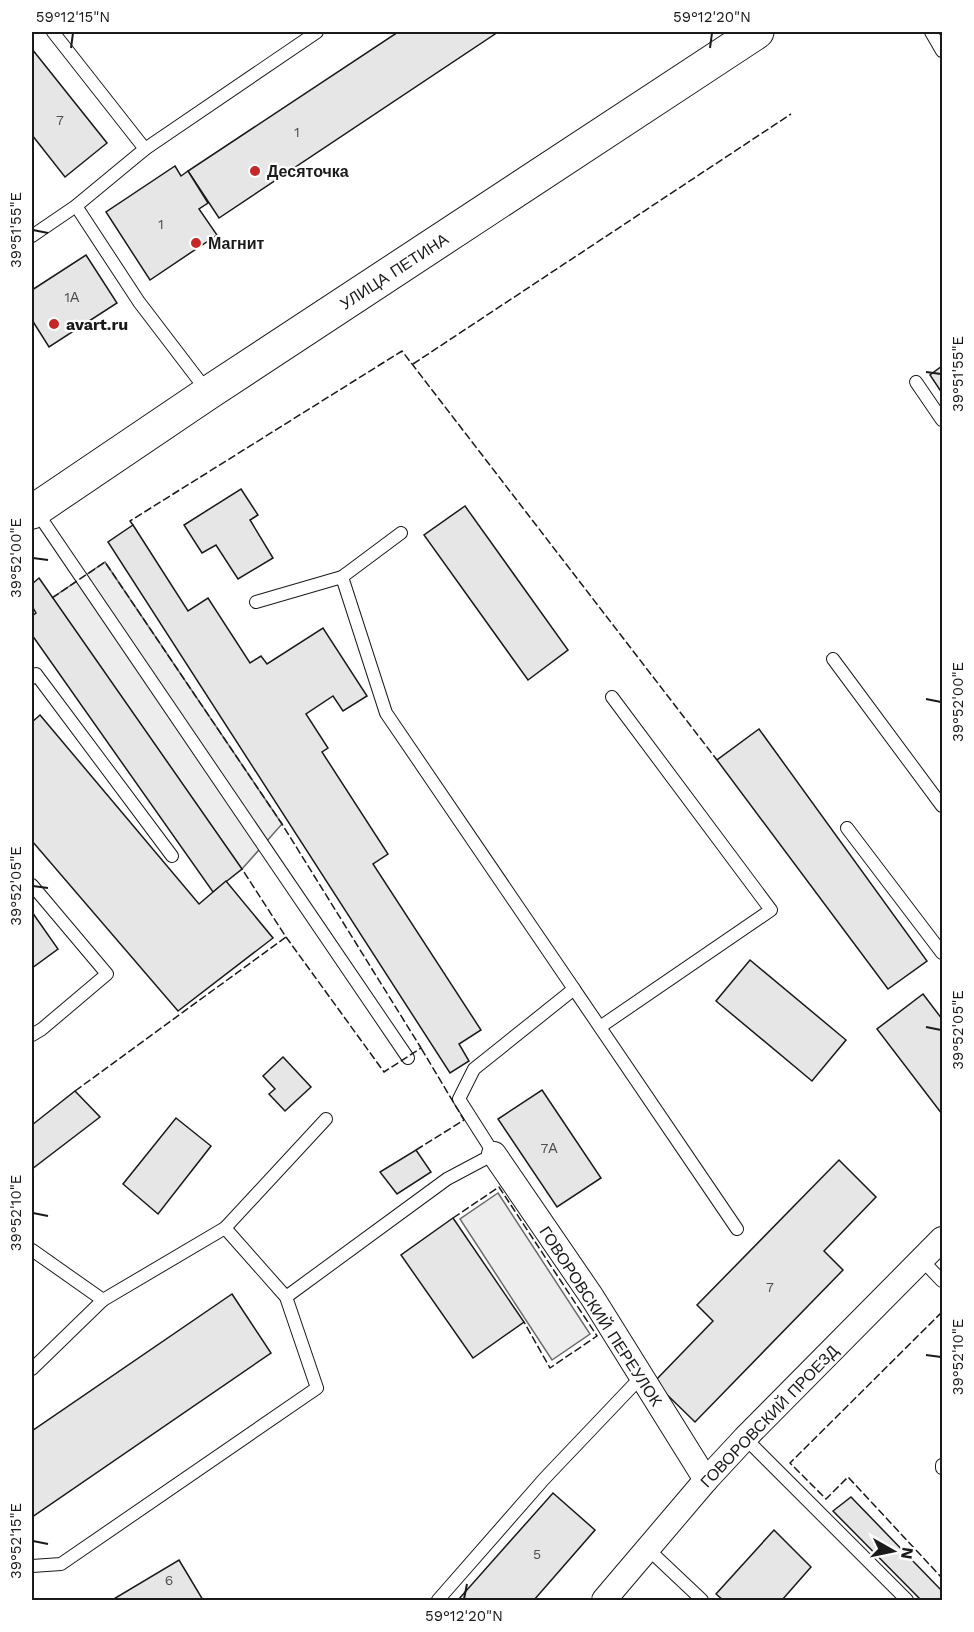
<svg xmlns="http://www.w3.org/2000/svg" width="974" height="1632" font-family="'Work Sans',sans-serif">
  <rect width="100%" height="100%" fill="#fff"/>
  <!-- built -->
  <g fill="#ededed" stroke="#6a6a6a" stroke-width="1.5">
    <polygon points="105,562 282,824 242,869 52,598"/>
    <polygon points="498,1193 590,1334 552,1360 460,1219"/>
  </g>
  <!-- building -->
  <g fill="#e6e6e6" stroke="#1a1a1a" stroke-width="1.5">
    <polygon points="398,32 498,32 219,218 188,171"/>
    <polygon points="32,49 107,143 65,177 32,135"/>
    <polygon points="175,166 181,176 188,171 208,203 199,209 217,235 150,280 106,212"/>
    <polygon points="86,255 117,303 49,347 32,320 32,290"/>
    <polygon points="942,366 942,393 930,375"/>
    <polygon points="241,489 258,515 250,520 273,558 238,579 216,545 202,553 184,525"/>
    <polygon points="465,506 568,650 528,680 424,535"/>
    <polygon points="133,525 188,611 208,598 250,663 261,656 267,664 323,628 367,696 343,711 333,696 306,714 328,748 322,752 388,854 373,864 481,1030 459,1044 469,1061 450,1073 108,542"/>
    <polygon points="39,578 242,869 213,892 32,635 32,616 36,613 32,606 32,584"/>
    <polygon points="40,715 199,904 226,881 273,938 178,1011 32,841 32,722"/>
    <polygon points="759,729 927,961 888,989 717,760"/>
    <polygon points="32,912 58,949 32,968"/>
    <polygon points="750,960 846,1040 812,1081 716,1001"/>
    <polygon points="923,994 942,1019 942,1114 877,1029"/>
    <polygon points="283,1057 311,1087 285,1111 269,1094 275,1089 263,1076"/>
    <polygon points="542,1090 601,1178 557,1207 498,1119"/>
    <polygon points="75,1091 100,1117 32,1169 32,1125"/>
    <polygon points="176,1118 211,1146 158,1214 123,1184"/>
    <polygon points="416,1150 431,1172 397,1194 380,1172"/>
    <polygon points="839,1160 876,1197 824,1251 843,1270 695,1422 654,1382 713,1321 697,1305"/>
    <polygon points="453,1218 524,1322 473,1358 401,1255"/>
    <polygon points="232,1294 271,1353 32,1517 32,1431"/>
    <polygon points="553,1493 595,1530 534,1600 458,1600"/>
    <polygon points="851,1497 942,1591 942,1600 921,1600 833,1511"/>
    <polygon points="774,1530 811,1567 782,1600 723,1600 716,1594"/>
    <polygon points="179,1560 203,1600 112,1600"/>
  </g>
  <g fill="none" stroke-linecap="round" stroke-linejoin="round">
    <defs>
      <g id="lane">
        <polyline points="931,32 942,51"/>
        <polyline points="145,149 317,32"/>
        <polyline points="76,206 139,302 207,391"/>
        <polyline points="32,236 76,206 145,149 53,32"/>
        <polyline points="916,382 942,420"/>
        <polyline points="36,511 408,1058"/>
        <polyline points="256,602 342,577"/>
        <polyline points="833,659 942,806"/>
        <polyline points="32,678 36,674 172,856"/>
        <polyline points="847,828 942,953"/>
        <polyline points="32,885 107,974 42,1029 32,1035"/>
        <polyline points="574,989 737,1229"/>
        <polyline points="600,1027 771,910 612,697"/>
        <polyline points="225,1228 326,1119"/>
        <polyline points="32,1250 103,1300 225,1228 286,1297 317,1388 61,1564 32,1566"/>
        <polyline points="922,1260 942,1281"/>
        <polyline points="286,1297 447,1179 494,1154 459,1099 474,1069 574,989 386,713 342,577 401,533"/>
        <polyline points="32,1369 103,1300"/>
        <polyline points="745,1438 907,1600"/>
        <polyline points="942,1465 942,1468"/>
        <polyline points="648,1549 702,1600"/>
        <polyline points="438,1600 544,1479 642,1376"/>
      </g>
      <g id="street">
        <polyline points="494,1154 592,1297 706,1480"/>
        <polyline points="604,1600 706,1480 745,1438 942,1239"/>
      </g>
      <polyline id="secondary" points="32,512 208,393 757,32"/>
    </defs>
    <!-- lane casing -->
    <use href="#lane" stroke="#1a1a1a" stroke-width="14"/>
    <!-- street casing -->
    <use href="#street" stroke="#1a1a1a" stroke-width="26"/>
    <!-- secondary casing -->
    <use href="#secondary" stroke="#1a1a1a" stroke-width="35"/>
    <!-- lane -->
    <use href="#lane" stroke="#fff" stroke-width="12"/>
    <!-- street -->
    <use href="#street" stroke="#fff" stroke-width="24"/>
    <!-- secondary -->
    <use href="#secondary" stroke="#fff" stroke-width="33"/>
    <!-- fence -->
    <g stroke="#1a1a1a" stroke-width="1.5" stroke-dasharray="8 3" stroke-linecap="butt">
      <polyline points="413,364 791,114"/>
      <polyline points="133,525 130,521 402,351 717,760"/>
      <polyline points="52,598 105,562 282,824 421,1048 384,1072 286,937 242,869"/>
      <polyline points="75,1091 286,937"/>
      <polyline points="416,1150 464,1120 421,1048"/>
      <polyline points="453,1218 499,1187 597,1336 550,1368 524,1322"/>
      <polyline points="942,1312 790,1463 826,1499 848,1477 942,1578"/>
    </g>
  </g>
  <!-- ticks -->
  <path fill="none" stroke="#1a1a1a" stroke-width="2" d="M71,48L73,33M710,48L712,33M33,230L48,233M926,372L941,374M33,558L48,560M926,699L941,702M33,886L48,888M926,1027L941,1030M33,1213L48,1216M926,1355L941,1357M33,1541L48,1544M464,1599L467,1584"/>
  <!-- markers -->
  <g fill="#c62828" stroke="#fff" stroke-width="2">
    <circle cx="255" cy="171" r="6"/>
    <circle cx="196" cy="243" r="6"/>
    <circle cx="54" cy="324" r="6"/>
  </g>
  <g text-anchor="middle" stroke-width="4.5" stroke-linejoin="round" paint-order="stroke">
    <!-- number labels -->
    <g font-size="14" fill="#4d4d4d">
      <text x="60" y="125">7</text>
      <text x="297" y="137">1</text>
      <text x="161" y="229">1</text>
      <text x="72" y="302">1А</text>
      <text x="549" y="1153">7А</text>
      <text x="770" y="1292">7</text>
      <text x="537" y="1559">5</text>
      <text x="169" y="1585">6</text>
    </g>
    <!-- poi labels -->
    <g font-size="16" font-weight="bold" fill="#1a1a1a" stroke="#fff" text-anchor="start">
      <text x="267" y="177">Десяточка</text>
      <text x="208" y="249">Магнит</text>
      <text x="66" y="330">avart.ru</text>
    </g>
    <!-- street labels -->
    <g font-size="16" fill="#1a1a1a" stroke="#fff">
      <text transform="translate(394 271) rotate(-33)" y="6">УЛИЦА ПЕТИНА</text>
      <text transform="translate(601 1316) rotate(57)" y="6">ГОВОРОВСКИЙ ПЕРЕУЛОК</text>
      <text transform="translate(769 1416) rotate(-46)" y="6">ГОВОРОВСКИЙ ПРОЕЗД</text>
    </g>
  </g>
  <!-- border -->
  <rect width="974" height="1632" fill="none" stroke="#ffffff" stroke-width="66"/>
  <!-- north arrow -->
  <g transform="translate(893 1551) rotate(99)" stroke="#ffffff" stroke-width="4.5" paint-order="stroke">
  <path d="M0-4.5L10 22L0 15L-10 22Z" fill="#1a1a1a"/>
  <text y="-9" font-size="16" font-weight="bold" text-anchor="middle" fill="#1a1a1a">N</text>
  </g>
  <rect x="33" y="33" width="908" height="1566" fill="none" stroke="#1a1a1a" stroke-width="2"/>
  <g font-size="15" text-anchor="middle" fill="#1a1a1a">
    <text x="73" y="22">59°12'15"N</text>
    <text x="712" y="22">59°12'20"N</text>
    <text transform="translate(16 230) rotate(-90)" y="5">39°51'55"E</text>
    <text transform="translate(958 374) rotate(-90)" y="5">39°51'55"E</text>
    <text transform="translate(16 558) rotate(-90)" y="5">39°52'00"E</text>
    <text transform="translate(958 702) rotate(-90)" y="5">39°52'00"E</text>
    <text transform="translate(16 886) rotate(-90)" y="5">39°52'05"E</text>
    <text transform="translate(958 1030) rotate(-90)" y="5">39°52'05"E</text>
    <text transform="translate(16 1213) rotate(-90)" y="5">39°52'10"E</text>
    <text transform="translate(958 1357) rotate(-90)" y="5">39°52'10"E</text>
    <text transform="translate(16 1541) rotate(-90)" y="5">39°52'15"E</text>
    <text x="464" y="1621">59°12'20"N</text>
  </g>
</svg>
